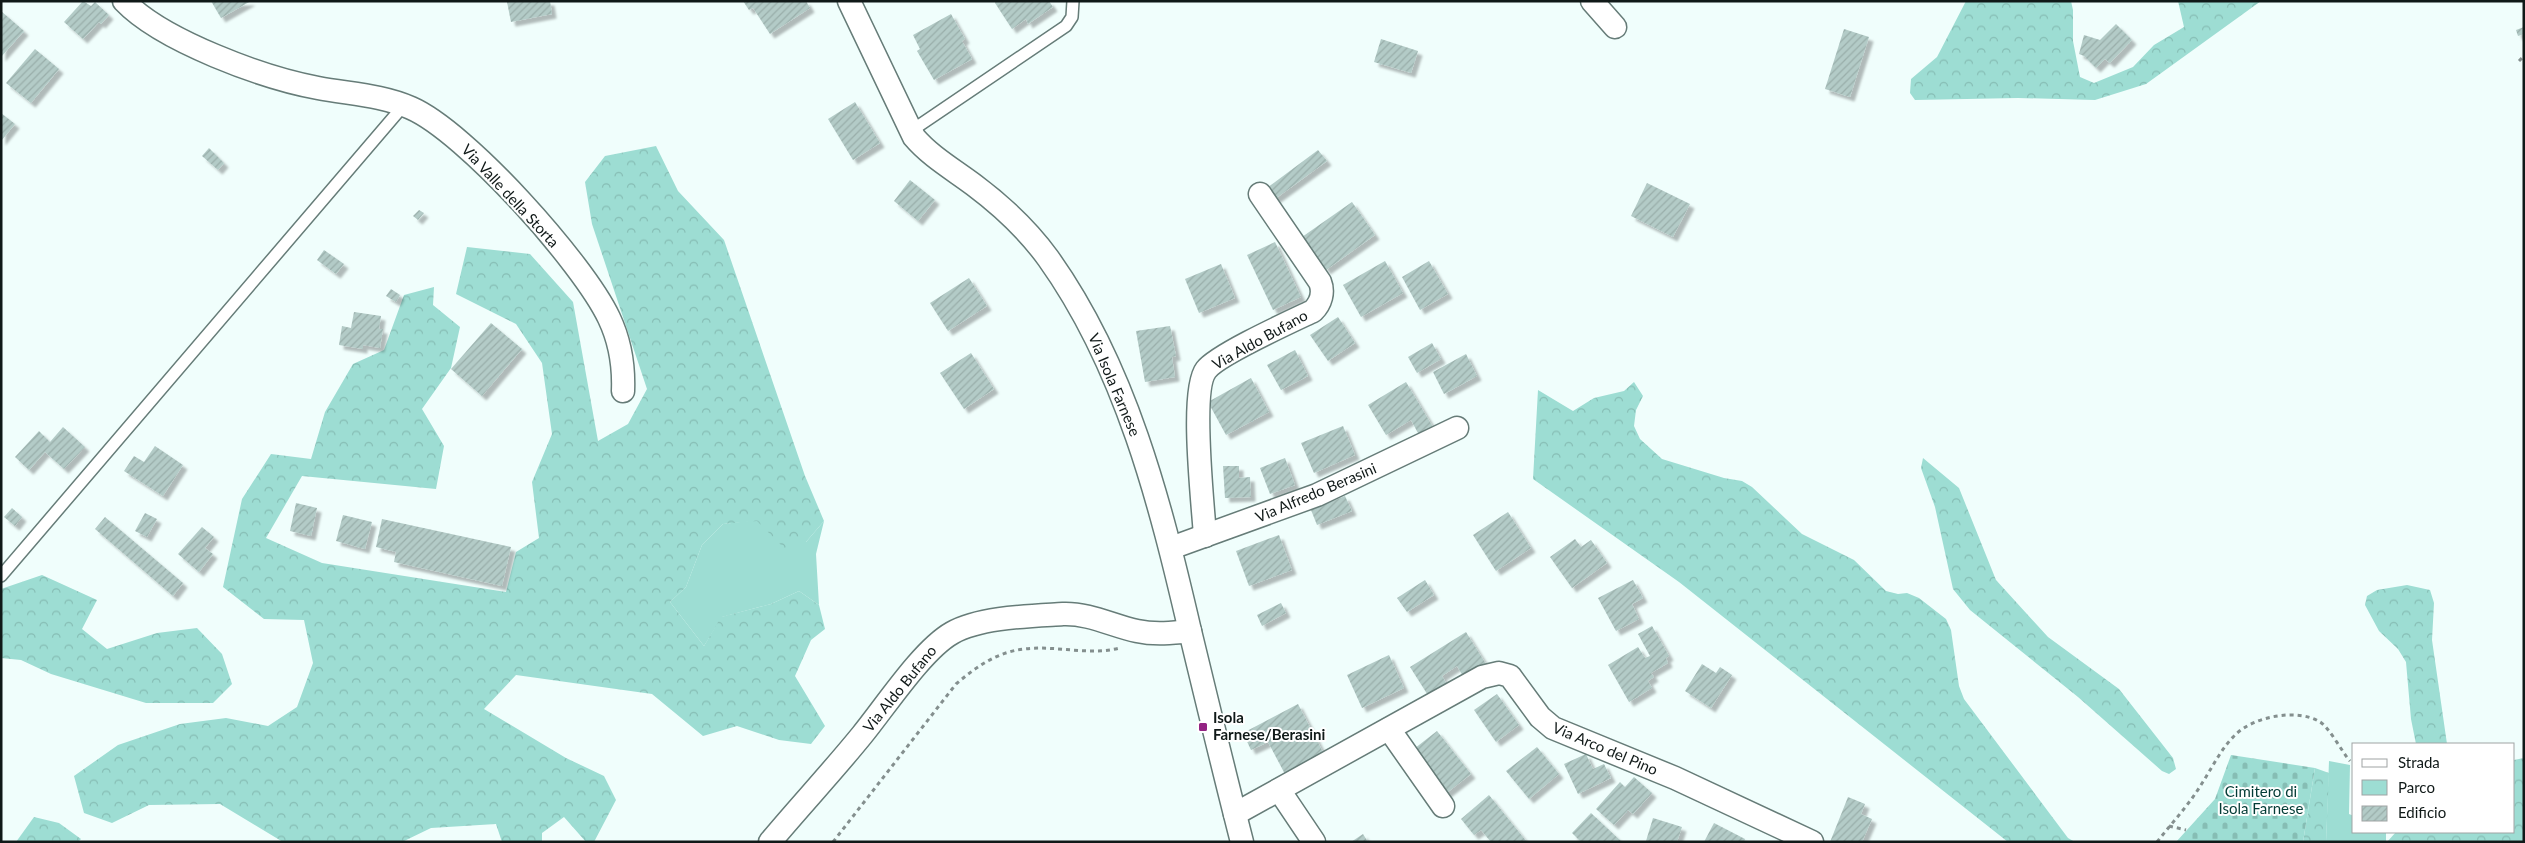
<svg xmlns="http://www.w3.org/2000/svg" width="2525" height="843" font-family="Lato,sans-serif">
  <defs>
    <pattern id="forest-crowns" width="20" height="18" patternUnits="userSpaceOnUse" patternTransform="scale(1.25)"><rect width="20" height="18" fill="#9dddd3"/><path d="M2 6a3 3 0 1 1 6 0M12 15a3 3 0 1 1 6 0" fill="none" stroke="#86bdb4"/></pattern>
    <pattern id="cemetery-stones" width="16" height="16" patternUnits="userSpaceOnUse" patternTransform="scale(1.25)"><rect width="16" height="16" fill="#9dddd3"/><path d="M2 7V4a2 2 0 0 1 4 0v3zM10 15v-3a2 2 0 0 1 4 0v3z" fill="#86bdb4"/></pattern>
    <pattern id="building-hatch" width="6" height="6" patternUnits="userSpaceOnUse" patternTransform="scale(1.25)"><rect width="6" height="6" fill="#b3cbc7"/><path d="M-1 1l2-2M0 6l6-6M5 7l2-2" fill="none" stroke="#99aeaa"/></pattern>
    <filter id="shadow"><feDropShadow dx="4.5" dy="4.5" stdDeviation="1" flood-color="#0004"/></filter>
  </defs>
  <rect width="100%" height="100%" fill="#f0fefc"/>
  <!-- green -->
  <g fill="#9dddd3">
    <polygon points="757,520 806,542 824,521 816,554 819,605 799,591 771,604 722,617 704,646 670,602 686,587 702,545 723,524"/>
    <polygon points="2329,761 2350,765 2349,814 2354,816 2354,832 2386,832 2386,842 2326,842"/>
  </g>
  <!-- forest -->
  <g fill="url(#forest-crowns)">
    <polygon points="1966,1 2071,1 2073,10 2073,41 2080,77 2094,83 2133,67 2154,45 2184,27 2178,1 2261,1 2146,84 2095,100 2018,98 1915,100 1910,93 1911,79 1937,57"/>
    <polygon points="656,146 678,191 724,240 805,476 824,521 806,542 784,548 757,521 723,524 702,545 686,587 670,602 704,646 721,617 771,604 799,591 819,605 825,629 811,640 795,676 825,726 811,744 779,740 737,726 703,736 652,694 516,675 484,709 566,758 604,776 616,800 594,842 586,842 564,817 542,833 542,842 502,842 496,824 431,828 402,842 283,842 220,804 149,805 112,823 84,813 74,776 118,745 180,724 226,718 268,726 297,707 313,663 304,620 264,619 223,587 242,499 271,454 311,459 325,412 353,364 384,350 404,295 434,287 433,305 460,327 451,368 422,409 444,446 436,489 302,476 266,538 322,563 506,592 516,552 539,538 532,482 552,434 542,363 516,324 456,294 467,247 530,254 573,302 598,441 628,424 647,389 592,224 585,182 605,156"/>
    <polygon points="1634,382 1643,396 1636,410 1634,426 1640,439 1662,459 1724,478 1742,481 1752,487 1802,534 1854,560 1886,591 1898,594 1907,593 1919,598 1946,619 1951,630 1959,686 1964,699 2068,838 2075,842 2008,842 1679,582 1533,479 1538,390 1573,411 1594,398 1624,391"/>
    <polygon points="1923,458 1959,488 1996,580 2048,637 2119,689 2173,758 2176,769 2169,774 2162,771 2078,697 1970,610 1953,589 1935,507 1921,468"/>
    <polygon points="42,575 97,600 82,629 107,649 157,633 197,628 222,654 232,684 213,703 146,703 51,674 21,660 1,658 1,589"/>
    <polygon points="2407,585 2430,590 2434,603 2432,640 2447,744 2416,744 2411,719 2406,662 2398,649 2379,631 2365,605 2367,596 2377,590"/>
    <polygon points="2524,758 2524,842 2387,842 2396,832 2514,832 2514,760"/>
    <polygon points="2315,768 2329,773 2326,842 2303,842"/>
    <polygon points="34,817 59,823 81,839 78,842 16,842"/>
  </g>
  <!-- cemetery -->
  <polygon fill="url(#cemetery-stones)" points="2231,755 2315,768 2303,842 2176,842 2215,799"/>
  <!-- building -->
  <g fill="url(#building-hatch)" filter="url(#shadow)">
    <polygon points="83,1 91,6 95,2 109,15 101,24 99,22 83,39 64,22"/>
    <polygon points="211,1 251,1 221,18"/>
    <polygon points="550,1 552,14 511,22 507,2"/>
    <polygon points="743,1 806,1 810,8 770,34 753,8 749,10"/>
    <polygon points="996,1 1049,1 1053,7 1028,24 1026,19 1012,29 995,3"/>
    <polygon points="1,11 24,31 1,57"/>
    <polygon points="951,14 965,39 962,41 972,59 934,80 917,51 920,49 913,35"/>
    <polygon points="2116,24 2132,40 2110,63 2105,59 2096,68 2084,56 2079,54 2084,35 2100,40"/>
    <polygon points="2524,27 2524,34 2518,36 2516,30"/>
    <polygon points="1844,29 1869,37 1850,97 1825,89"/>
    <polygon points="1381,39 1418,51 1411,73 1374,62"/>
    <polygon points="35,49 59,69 31,103 6,83"/>
    <polygon points="855,102 880,143 853,160 828,119"/>
    <polygon points="1,113 15,124 1,141"/>
    <polygon points="209,148 224,163 218,170 202,156"/>
    <polygon points="1318,150 1327,161 1275,199 1267,188"/>
    <polygon points="910,180 935,200 918,221 894,201"/>
    <polygon points="1647,183 1690,204 1673,237 1631,216"/>
    <polygon points="1352,202 1375,235 1326,270 1302,237"/>
    <polygon points="419,210 424,213 418,220 413,216"/>
    <polygon points="1275,242 1301,297 1273,310 1247,255"/>
    <polygon points="324,250 344,264 336,274 317,260"/>
    <polygon points="1385,261 1403,293 1361,317 1343,285"/>
    <polygon points="1429,261 1448,294 1420,310 1402,277"/>
    <polygon points="1221,264 1235,298 1199,313 1185,279"/>
    <polygon points="969,278 987,306 948,331 930,303"/>
    <polygon points="391,289 400,295 396,302 386,296"/>
    <polygon points="354,312 381,316 379,329 383,329 380,348 363,345 363,349 339,345 342,326 351,328"/>
    <polygon points="1338,317 1355,343 1328,361 1310,335"/>
    <polygon points="491,323 522,349 482,396 451,369"/>
    <polygon points="1170,326 1176,356 1172,357 1175,377 1145,382 1136,331"/>
    <polygon points="1432,343 1441,359 1417,373 1408,357"/>
    <polygon points="1295,350 1308,376 1281,390 1267,365"/>
    <polygon points="971,353 994,389 964,409 940,373"/>
    <polygon points="1466,354 1477,376 1444,394 1433,372"/>
    <polygon points="1251,378 1269,412 1226,435 1208,402"/>
    <polygon points="1406,382 1433,427 1419,435 1411,420 1386,435 1368,405"/>
    <polygon points="1343,426 1355,455 1314,473 1301,443"/>
    <polygon points="63,427 85,447 64,469 45,452 29,470 15,457 39,431 50,442"/>
    <polygon points="155,446 183,465 163,496 124,471 134,456 144,462"/>
    <polygon points="1285,458 1295,485 1270,494 1260,468"/>
    <polygon points="1223,466 1239,466 1239,478 1250,477 1251,497 1225,498"/>
    <polygon points="1345,496 1352,511 1317,525 1311,510"/>
    <polygon points="296,503 317,508 311,536 290,531"/>
    <polygon points="12,508 22,517 15,526 4,517"/>
    <polygon points="1508,512 1531,548 1496,571 1473,535"/>
    <polygon points="145,513 157,519 147,537 135,531"/>
    <polygon points="343,515 372,522 365,549 336,541"/>
    <polygon points="105,517 183,583 173,596 95,529"/>
    <polygon points="382,519 511,547 502,586 394,562 396,552 376,547"/>
    <polygon points="202,527 214,537 205,548 213,554 199,572 178,554"/>
    <polygon points="1279,535 1292,570 1249,586 1236,551"/>
    <polygon points="1575,539 1581,547 1591,540 1607,563 1572,588 1550,557"/>
    <polygon points="1425,580 1434,595 1407,612 1397,598"/>
    <polygon points="1633,580 1643,598 1632,604 1639,619 1616,631 1598,598"/>
    <polygon points="1281,603 1286,613 1262,626 1257,615"/>
    <polygon points="1652,626 1669,656 1666,658 1668,663 1651,673 1654,677 1648,681 1652,688 1629,702 1608,665 1638,647 1645,658 1650,656 1638,634"/>
    <polygon points="1466,632 1486,664 1464,678 1457,666 1442,676 1449,688 1431,700 1410,667"/>
    <polygon points="1389,655 1404,688 1362,708 1347,675"/>
    <polygon points="1702,664 1716,673 1720,667 1732,675 1711,708 1685,691"/>
    <polygon points="1497,694 1519,725 1496,742 1474,710"/>
    <polygon points="1298,704 1325,756 1286,776 1268,742 1251,750 1243,733"/>
    <polygon points="1437,731 1471,774 1444,795 1410,752"/>
    <polygon points="1537,747 1559,774 1529,799 1506,771"/>
    <polygon points="1586,754 1593,769 1604,764 1611,778 1578,794 1564,764"/>
    <polygon points="1634,777 1652,793 1633,814 1628,810 1614,825 1596,809 1620,782 1625,787"/>
    <polygon points="1489,795 1527,842 1491,842 1481,830 1474,835 1461,819"/>
    <polygon points="1848,797 1865,804 1861,814 1872,819 1862,842 1830,842"/>
    <polygon points="1591,813 1622,842 1581,842 1572,833"/>
    <polygon points="1653,818 1682,827 1677,842 1646,841"/>
    <polygon points="1714,823 1745,839 1744,842 1704,842"/>
    <polygon points="1363,834 1368,842 1351,842"/>
  </g>
  <g fill="none" stroke-linecap="round" stroke-linejoin="round">
    <defs>
      <g id="lane">
        <polyline points="911,131 1066,26 1072,17 1073,1"/>
        <polyline points="1,576 404,105"/>
      </g>
      <g id="street">
        <path d="M124,1C162,41 264,78 318,88C349,94 382,95 411,108C466,132 583,263 609,318C620,341 624,366 623,391"/>
        <path d="M849,1L914,137C930,156 954,170 974,185C1002,206 1027,229 1048,258C1126,367 1160,502 1190,631C1207,701 1224,772 1242,842"/>
        <polyline points="1592,1 1615,27"/>
        <path d="M1205,536C1203,504 1190,391 1206,370C1217,355 1292,321 1313,311C1321,303 1324,292 1320,282L1260,194"/>
        <polyline points="1171,548 1317,495 1457,428"/>
        <polyline points="1389,729 1443,806"/>
        <polyline points="1279,790 1314,842"/>
        <polyline points="1235,814 1482,677 1499,673 1510,676 1540,717 1553,728 1675,778 1812,842"/>
        <path d="M770,842C800,806 832,772 862,735C885,707 922,650 952,633C980,617 1031,616 1063,614C1089,613 1113,626 1137,631C1155,635 1173,633 1190,631"/>
      </g>
    </defs>
    <!-- lane casing -->
    <use href="#lane" stroke="#667c78" stroke-width="14"/>
    <!-- street casing -->
    <use href="#street" stroke="#667c78" stroke-width="25"/>
    <!-- path -->
    <g stroke="#848f8e" stroke-width="3" stroke-dasharray="4 4" stroke-linecap="butt">
      <polyline points="2519,61 2524,56"/>
      <polyline points="2169,826 2186,830"/>
      <path d="M833,842L956,684C976,667 997,652 1024,649C1056,645 1088,656 1120,648"/>
      <path d="M2157,842C2171,824 2187,807 2199,788C2211,770 2220,750 2235,735C2254,716 2298,708 2320,722C2329,727 2342,752 2350,761"/>
    </g>
    <!-- lane -->
    <use href="#lane" stroke="#fff" stroke-width="11"/>
    <!-- street -->
    <use href="#street" stroke="#fff" stroke-width="22"/>
  </g>
  <!-- markers -->
  <rect fill="#932383" stroke="#fff" stroke-width="2" x="1198" y="722" width="10" height="10" rx="2.5"/>
  <g text-anchor="middle" stroke-width="4" stroke-linejoin="round" paint-order="stroke">
    <!-- street labels -->
    <g font-size="15" fill="#101918" stroke="#fff">
      <text transform="translate(510 196) rotate(47)" y="5">Via Valle della Storta</text>
      <text transform="translate(1260 340) rotate(-29)" y="5">Via Aldo Bufano</text>
      <text transform="translate(1114 385) rotate(67)" y="5">Via Isola Farnese</text>
      <text transform="translate(1316 493) rotate(-23)" y="5">Via Alfredo Berasini</text>
      <text transform="translate(900 689) rotate(-51)" y="5">Via Aldo Bufano</text>
      <text transform="translate(1605 749) rotate(23)" y="5">Via Arco del Pino</text>
    </g>
    <!-- poi labels -->
    <g font-size="15" font-weight="bold" fill="#101918" stroke="#fff" text-anchor="start">
      <text x="1213" y="723">Isola<tspan x="1213" dy="17">Farnese/Berasini</tspan></text>
    </g>
    <!-- park labels -->
    <g font-size="15" fill="#033c36" stroke="#fff">
      <text x="2261" y="797">Cimitero di<tspan x="2261" dy="17">Isola Farnese</tspan></text>
    </g>
  </g>
  <!-- border -->
  <rect width="2525" height="843" fill="none" stroke="#101918" stroke-width="5"/>
  <!-- legend -->
  <rect x="2352" y="743" width="162" height="90" fill="#ffffff" stroke="#9fa3a3"/>
  <rect x="2362" y="759" width="25" height="8" fill="#ffffff" stroke="#9fa3a3"/>
  <text x="2398" y="768" font-size="15" fill="#101918">Strada</text>
  <rect x="2362" y="780" width="25" height="15" fill="#9dddd3" stroke="#9fa3a3"/>
  <text x="2398" y="793" font-size="15" fill="#101918">Parco</text>
  <rect x="2362" y="806" width="25" height="15" fill="url(#building-hatch)" stroke="#9fa3a3"/>
  <text x="2398" y="818" font-size="15" fill="#101918">Edificio</text>
</svg>
